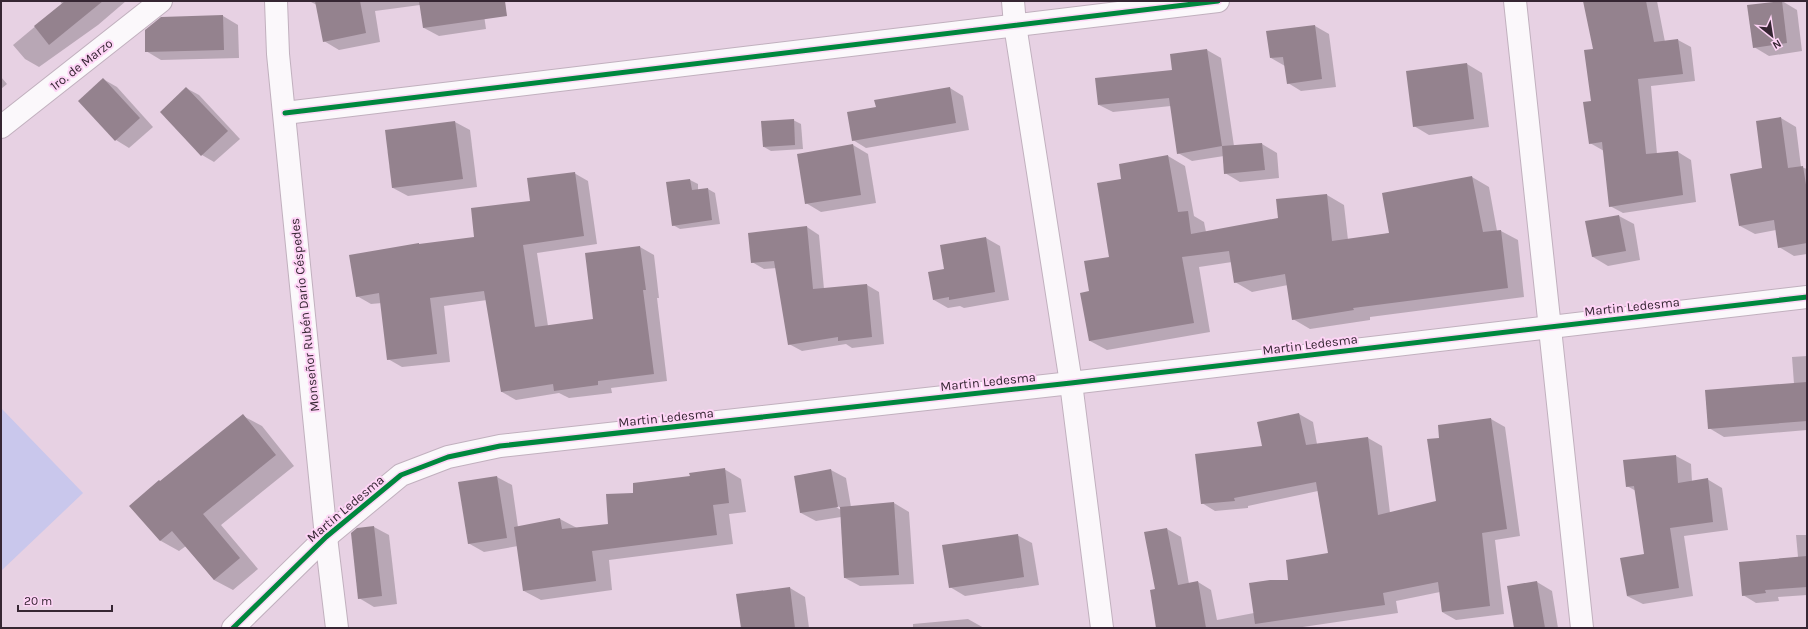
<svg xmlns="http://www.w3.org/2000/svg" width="1808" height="629" font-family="Karla,sans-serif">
  <rect width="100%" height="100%" fill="#e7d1e3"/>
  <!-- green -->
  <polygon fill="#c9c7ec" points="1,408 83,493 1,571"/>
  <!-- shadow -->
  <g fill="#0003" fill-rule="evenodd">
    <polygon points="60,1 126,1 98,25 39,67 25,59 13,45 62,4"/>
    <polygon points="309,1 482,1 486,29 439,36 424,28 420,5 375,11 380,42 339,50 324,41 317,5"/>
    <polygon points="1601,1 1657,1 1665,42 1678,40 1691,47 1695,81 1651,86 1657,154 1678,152 1691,160 1696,202 1623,213 1610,206 1604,151 1590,143 1594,50"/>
    <polygon points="1782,1 1797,10 1802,51 1769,56 1754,47"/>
    <polygon points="223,16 238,25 239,58 161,60 146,51"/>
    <polygon points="1315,26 1329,34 1336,87 1301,91 1288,83 1285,66 1271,58"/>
    <polygon points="1207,50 1221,58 1234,146 1262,144 1277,153 1279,178 1240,182 1225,173 1224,156 1192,161 1178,153 1171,106 1113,112 1099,105 1173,70"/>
    <polygon points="1467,64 1482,73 1489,127 1429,135 1414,126"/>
    <polygon points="1,77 7,84 1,89"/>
    <polygon points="103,79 117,87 153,127 129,148 116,140 80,101"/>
    <polygon points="186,88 199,95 240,139 214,162 202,155 161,112"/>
    <polygon points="950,88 963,96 969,130 866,148 853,140"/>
    <polygon points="1781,118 1796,127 1801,167 1807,169 1807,254 1794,256 1779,247 1776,230 1755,234 1740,226 1763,169"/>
    <polygon points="793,120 801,124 803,149 771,151 764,147"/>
    <polygon points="455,122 470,130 477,187 408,196 393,188 386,131"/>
    <polygon points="853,145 868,154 876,203 821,212 806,203"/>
    <polygon points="1168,156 1185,166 1194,216 1204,222 1206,232 1280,219 1327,195 1344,205 1348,240 1391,233 1383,194 1472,177 1489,187 1497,231 1501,231 1518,240 1524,297 1370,317 1370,320 1310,329 1293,319 1288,285 1252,292 1235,282 1232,262 1199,267 1210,332 1107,350 1090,341 1090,292 1110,258 1123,180"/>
    <polygon points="574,173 588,181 597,244 537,253 548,326 594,320 640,247 654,255 659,298 657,298 667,381 611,388 612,393 569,398 559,393 516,400 502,392 487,300 444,306 450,362 402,367 388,359 382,303 371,304 357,296 350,256 419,244 421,245 475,238"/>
    <polygon points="690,180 698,184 698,190 708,189 715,193 720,224 680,229 673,225"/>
    <polygon points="1619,216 1634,224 1640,260 1608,266 1593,257 1587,222"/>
    <polygon points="807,227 819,235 824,289 867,285 879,292 884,344 852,348 846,344 802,351 789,344 777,268 764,269 752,262"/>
    <polygon points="986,238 1000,246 1009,300 964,308 960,306 948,308 934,300 945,270"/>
    <polygon points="1807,356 1807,430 1724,437 1709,428 1794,384 1792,357"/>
    <polygon points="1299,414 1313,422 1317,444 1368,438 1382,446 1390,513 1437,502 1440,438 1491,419 1505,427 1520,536 1495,540 1504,614 1456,620 1442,612 1440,592 1396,601 1398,613 1296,628 1157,628 1156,590 1167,529 1181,537 1189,584 1198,582 1211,590 1217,620 1254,613 1290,581 1329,554 1318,491 1248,506 1248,508 1215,511 1202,503"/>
    <polygon points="243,416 262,426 294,466 221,525 258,569 233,590 214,580 186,546 179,551 161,541 130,506"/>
    <polygon points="1676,456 1691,464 1692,482 1707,479 1722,488 1728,530 1684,536 1693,596 1643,604 1627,596 1645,555 1636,491 1627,486"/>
    <polygon points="724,469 741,479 746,512 729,514 733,544 609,560 612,590 541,600 524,591 518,546 484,552 468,543 497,477 512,485 518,527 560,519 577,528 609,525 634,494"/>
    <path d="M831,470L846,478L851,507L894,503L909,512L914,584L860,586L845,578L841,517L816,521L801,513L795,476ZM834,504L841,508V510L833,505Z"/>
    <polygon points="374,527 389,535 397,604 374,607 359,598"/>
    <polygon points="1017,535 1032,543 1039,585 965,596 950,587"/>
    <polygon points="1796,535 1807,535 1807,595 1778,597 1779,601 1756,603 1743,595 1798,557"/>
    <polygon points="1537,582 1552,591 1558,628 1515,628"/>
    <polygon points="790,588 805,597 809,628 742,628"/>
    <polygon points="968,619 984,628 913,628 913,624"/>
  </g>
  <!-- building -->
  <g fill="#94828e">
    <polygon points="65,1 103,1 49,45 34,26"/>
    <polygon points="315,1 360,1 366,33 323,42"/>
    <polygon points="419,1 505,1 507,16 423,28"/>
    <polygon points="1583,1 1646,1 1654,42 1678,39 1683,74 1638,79 1646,154 1678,151 1683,195 1609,207 1602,142 1589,144 1583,102 1591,101 1584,50 1593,49"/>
    <polygon points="1782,1 1787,43 1753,48 1747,5"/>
    <polygon points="223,15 224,50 145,52 145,30 161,17"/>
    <polygon points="1315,25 1322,79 1287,84 1283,57 1270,58 1266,31"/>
    <polygon points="1207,49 1222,146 1177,154 1169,98 1098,105 1095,78 1172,70 1170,54"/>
    <polygon points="1467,63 1474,119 1413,127 1406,71"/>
    <polygon points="103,78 140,118 115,141 78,101"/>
    <polygon points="186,87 228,131 201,156 160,112"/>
    <polygon points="950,87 956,123 852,141 847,112 876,107 874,100"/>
    <polygon points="1781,117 1788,168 1803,166 1807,191 1807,243 1778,248 1774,220 1739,226 1730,174 1762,168 1756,121"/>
    <polygon points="794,119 795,145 763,147 761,121"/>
    <polygon points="455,121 463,179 392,188 385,130"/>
    <polygon points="1262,143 1265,170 1224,174 1222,146"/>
    <polygon points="853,144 861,195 805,204 797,154"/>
    <polygon points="1168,155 1178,212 1188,211 1191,234 1278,218 1276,199 1327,194 1332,241 1389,233 1382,193 1472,176 1483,232 1501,230 1508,288 1353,308 1354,310 1292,320 1285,274 1234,283 1229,251 1182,257 1194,323 1089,341 1080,293 1089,291 1084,261 1109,257 1097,183 1121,179 1119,164"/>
    <polygon points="575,172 584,236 523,245 535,327 593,319 585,253 640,246 646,290 643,290 654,374 598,381 598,385 554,391 553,384 501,392 484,291 430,298 437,354 387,360 379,293 356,297 349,255 419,243 419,244 474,237 471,208 530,201 527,178"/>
    <polygon points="690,179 692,190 708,188 712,220 672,226 666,182"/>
    <polygon points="1619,215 1626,251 1592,257 1585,221"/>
    <polygon points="807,226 813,289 867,284 872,337 838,341 838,337 788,345 774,261 751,263 748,233"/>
    <polygon points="986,237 995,292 949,300 949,297 933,300 928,272 944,269 940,245"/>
    <polygon points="1807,382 1807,421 1708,429 1705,390"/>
    <polygon points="1299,413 1306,445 1368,437 1378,515 1436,501 1427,439 1439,438 1438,425 1491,418 1507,529 1482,533 1490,606 1442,612 1438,582 1383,593 1385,605 1255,624 1249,583 1270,580 1288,580 1286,560 1328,553 1316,482 1234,498 1235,501 1201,504 1195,454 1262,446 1257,422"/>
    <polygon points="243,414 276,455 203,514 240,558 214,580 172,531 160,541 129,506 159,480 160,481"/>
    <polygon points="1676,455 1678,483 1708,478 1713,522 1670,528 1679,588 1627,596 1620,558 1644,554 1634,486 1626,487 1623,460"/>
    <polygon points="725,468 729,503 713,505 717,535 592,551 596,581 523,591 514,527 560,518 562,529 608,524 606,494 633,493 633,483 690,476 689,473"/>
    <polygon points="831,469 838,507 800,513 794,476"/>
    <polygon points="497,476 507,538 468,544 458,482"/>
    <polygon points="894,502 899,575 844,578 840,507"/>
    <polygon points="374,526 382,596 358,599 351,533 357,528"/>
    <polygon points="1167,528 1178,585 1198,581 1206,628 1156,628 1150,590 1155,589 1144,532"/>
    <polygon points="1018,534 1024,577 949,588 942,545"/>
    <polygon points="1807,556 1807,587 1765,590 1766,593 1742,596 1739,562"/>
    <polygon points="1537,581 1545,628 1514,628 1507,586"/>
    <polygon points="790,587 795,628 741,628 736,594"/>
  </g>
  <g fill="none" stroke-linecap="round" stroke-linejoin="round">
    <defs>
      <g id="minor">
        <polyline points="276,1 278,54 326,537 337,628"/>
        <polyline points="1013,1 1015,25 1071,383 1102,628"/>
        <polyline points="1515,1 1582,628"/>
        <polyline points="285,113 1218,1"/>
        <polyline points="1,127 161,1"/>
        <polyline points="233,628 326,537 401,475 448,457 500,446 1071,383 1807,297"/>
      </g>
    </defs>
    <!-- minor casing -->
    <use href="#minor" stroke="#c1b0be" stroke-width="24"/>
    <!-- minor -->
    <use href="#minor" stroke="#fbf8fb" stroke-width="22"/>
    <defs>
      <g id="cycleway">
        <polyline points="285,113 1218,1"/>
        <polyline points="233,628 326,537 401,475 448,457 500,446 1071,383 1807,297"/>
      </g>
    </defs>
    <!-- cycleway casing -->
    <use href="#cycleway" stroke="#fed4f6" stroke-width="8"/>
    <!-- cycleway -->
    <use href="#cycleway" stroke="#00873e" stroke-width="5"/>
  </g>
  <g text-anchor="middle" stroke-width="4" stroke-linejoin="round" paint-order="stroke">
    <!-- street labels -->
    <g font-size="13" fill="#362633" stroke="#fed4f6">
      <text transform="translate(81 64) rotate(-38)" y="5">1ro. de Marzo</text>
      <text transform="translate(1632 306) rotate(-6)" y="5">Martin Ledesma</text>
      <text transform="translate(304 315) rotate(-96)" y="5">Monseñor Rubén Darío Céspedes</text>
      <text transform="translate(1310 344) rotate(-7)" y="5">Martin Ledesma</text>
      <text transform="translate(988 381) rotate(-6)" y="5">Martin Ledesma</text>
      <text transform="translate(666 417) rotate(-6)" y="5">Martin Ledesma</text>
      <text transform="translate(345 508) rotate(-40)" y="5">Martin Ledesma</text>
    </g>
  </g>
  <!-- border -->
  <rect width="1808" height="629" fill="none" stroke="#362633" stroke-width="4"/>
  <!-- north arrow -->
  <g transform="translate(1772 36) rotate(150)" stroke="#fed4f6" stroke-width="3" paint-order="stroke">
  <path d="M0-3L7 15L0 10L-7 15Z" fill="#362633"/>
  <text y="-6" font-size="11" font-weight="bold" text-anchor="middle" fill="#362633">N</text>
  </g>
  <!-- scale -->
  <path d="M18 605v6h94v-6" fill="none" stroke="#362633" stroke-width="2"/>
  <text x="24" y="605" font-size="12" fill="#362633" stroke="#fed4f6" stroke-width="3" paint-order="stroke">20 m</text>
</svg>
